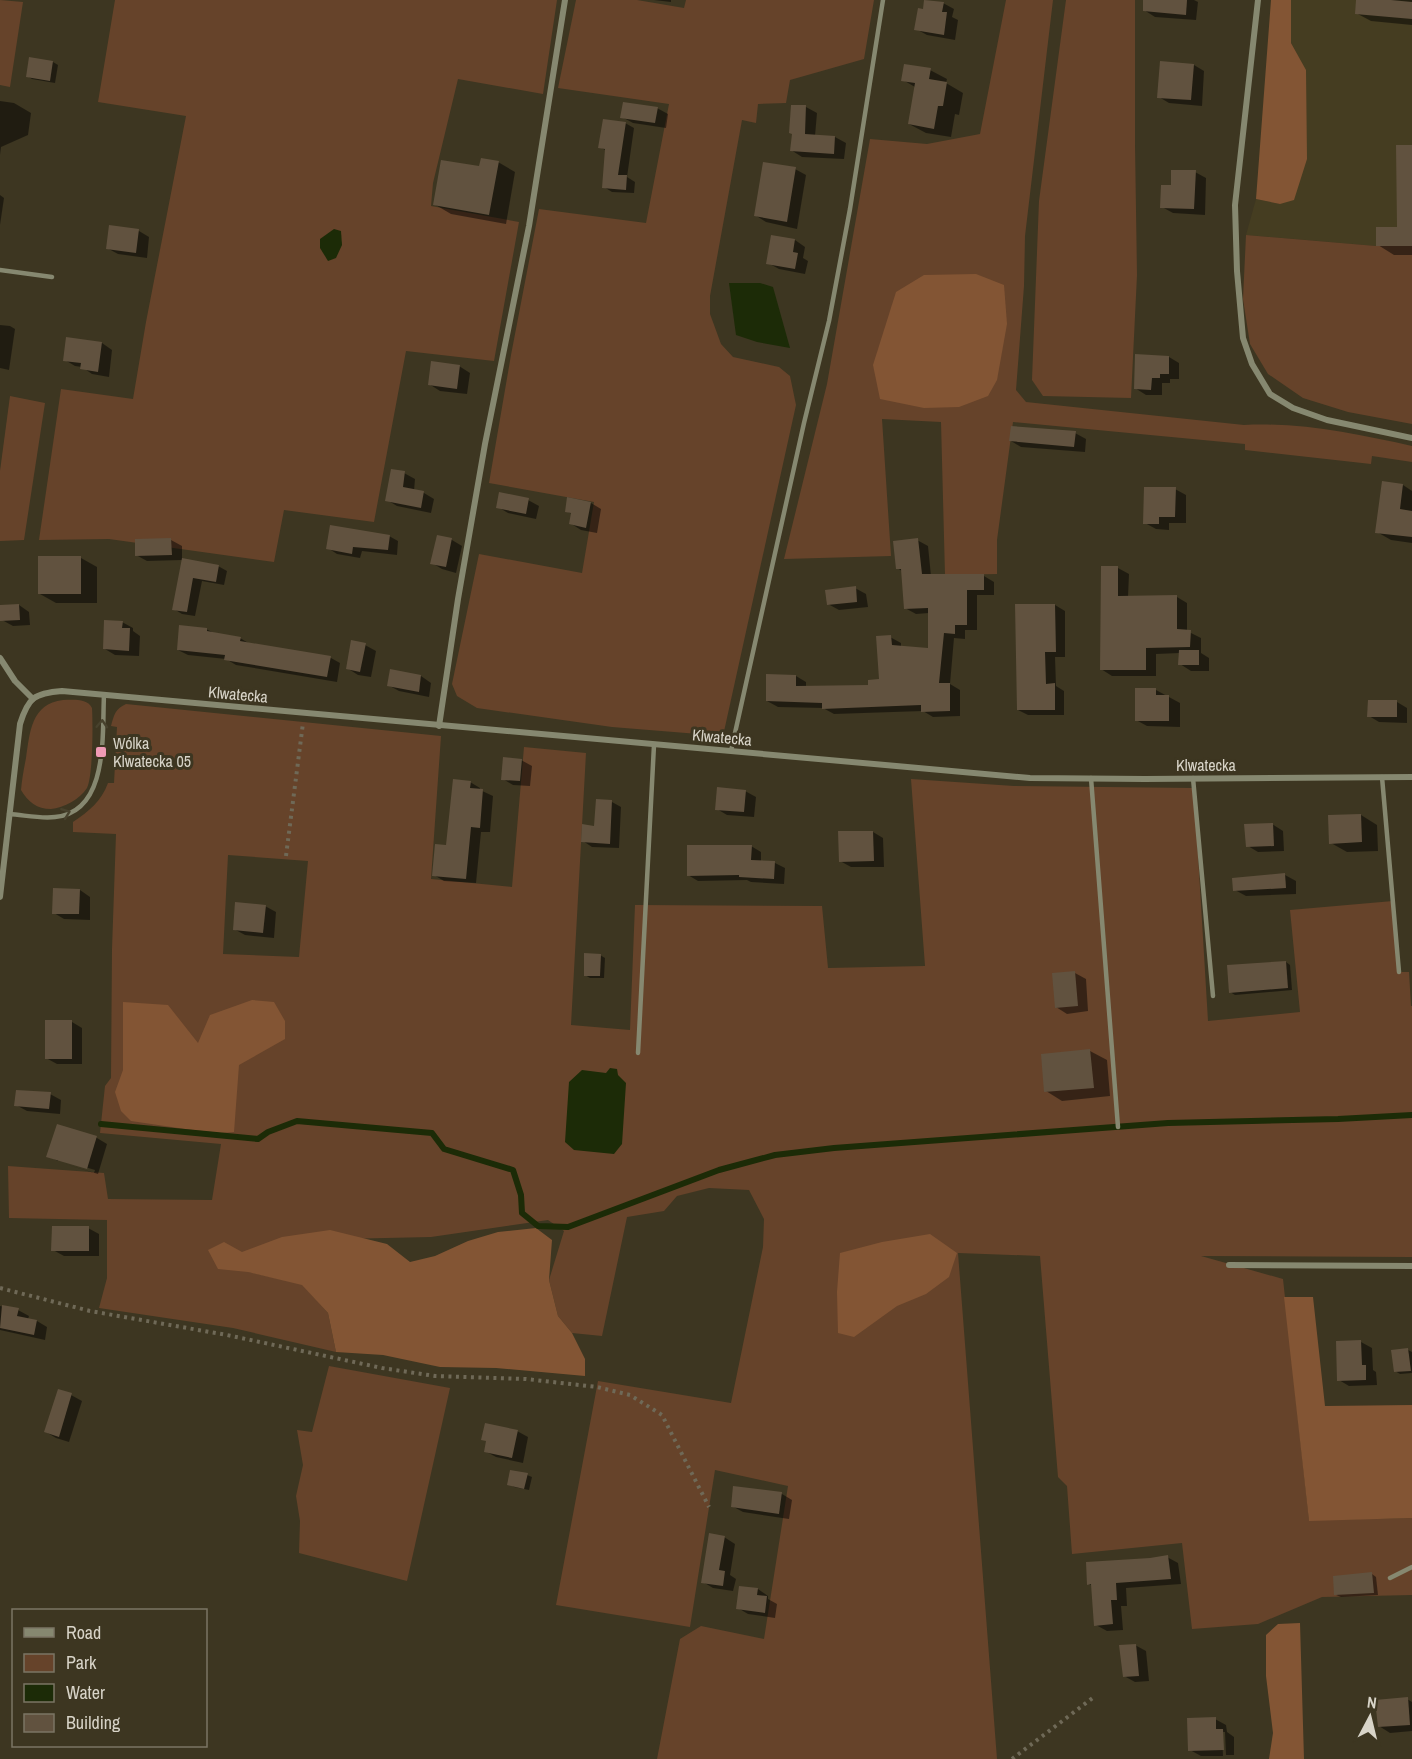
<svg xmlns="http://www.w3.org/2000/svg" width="1412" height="1759" font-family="'Archivo Narrow',sans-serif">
  <rect width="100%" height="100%" fill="#3d3621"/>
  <!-- built -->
  <polygon fill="#453d21" points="1291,0 1412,0 1412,246 1376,246 1246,235 1256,199 1280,204 1306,71 1291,43"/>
  <!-- green -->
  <g fill="#66432a" fill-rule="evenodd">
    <polygon points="0,0 23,2 10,87 0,85"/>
    <polygon points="115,0 557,0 543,94 458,79 433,183 431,206 519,222 494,361 406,351 374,522 284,510 274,562 109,539 39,540 61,389 133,399 146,322 186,116 98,102"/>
    <polygon points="576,0 637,0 684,8 686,0 874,0 864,59 790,80 786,103 758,104 756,123 742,120 710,296 710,314 721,344 733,357 779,367 790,376 796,405 723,736 612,727 477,708 457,696 452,684 479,554 582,573 594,502 489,483 511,355 539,209 646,223 669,104 558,88"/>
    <path d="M1006,0H1053L1025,236L1024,286L1016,390L1026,402L1244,425C1301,422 1357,434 1412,446V462L1372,456L1371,464L1245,450V444L1013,422L997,540V574L945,575L941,422L882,419L891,556L784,559L827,384L870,139L927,144L980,134Z"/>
    <polygon points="1066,0 1135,0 1135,145 1137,275 1131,398 1043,396 1032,380 1039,201"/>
    <polygon points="1246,235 1376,246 1412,246 1412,424 1348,412 1303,398 1268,374 1250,344 1243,299"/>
    <polygon points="10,396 45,403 24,540 0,541 0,471"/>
    <path d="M63,700C73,700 87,698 92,708C93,723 93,776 87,788C80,799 64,808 51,809C37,809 28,802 21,790C22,779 24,768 26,758C30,732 31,704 63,700Z"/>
    <path d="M126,704L441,736L431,879L512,887L524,747L586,753L571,1025L630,1030L635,905L822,906L828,968L925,966L911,779L1014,786L1194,788L1208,1021L1300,1012L1290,910L1393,901L1399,972H1409L1411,1006H1412V1257L1201,1256L1283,1279L1309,1520L1412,1518V1595L1322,1597L1258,1624L1192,1629L1182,1543L1072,1554L1067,1486L1058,1477L1040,1256L958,1253L997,1759H657L680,1639L701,1626L764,1639L788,1486L715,1470L690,1627L556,1605L598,1381L731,1403L763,1247L764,1219L749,1190L709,1188L677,1196L664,1211L627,1217L602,1336L572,1333L558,1316L549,1280L564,1231L548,1220L431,1237L295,1240L249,1272L302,1284L328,1313L336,1352L233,1328L99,1308L107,1278V1220L9,1218L8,1166L104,1173L108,1199L212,1200L221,1144L100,1133L105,1086L111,1078L112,949L116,834L73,832V822C89,811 101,802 108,783H114L117,727L111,726C114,715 115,709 126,704ZM228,855L308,861L299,957L223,954Z"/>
    <polygon points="329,1366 450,1388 407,1581 299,1553 300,1521 296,1496 303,1465 297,1430 312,1432"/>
  </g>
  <!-- forest -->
  <g fill="#835534">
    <polygon points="1271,0 1291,0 1291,43 1306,70 1307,159 1294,200 1280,204 1256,199"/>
    <polygon points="976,274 1004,285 1007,324 997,380 988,396 959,407 924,408 880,399 873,365 896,292 924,275"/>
    <polygon points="252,1000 274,1002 285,1021 285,1039 239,1065 234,1132 221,1133 185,1129 131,1121 121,1111 115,1092 123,1070 123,1002 168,1005 198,1043 210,1015"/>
    <polygon points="536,1228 552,1240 549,1280 558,1316 572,1333 585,1359 585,1376 496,1368 440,1367 383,1355 336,1352 328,1313 302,1285 248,1272 218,1269 208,1250 224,1242 242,1252 282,1237 330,1230 387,1244 410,1262 435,1256 468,1241 498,1232"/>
    <polygon points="930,1234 957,1253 949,1277 926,1294 897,1306 854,1337 838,1333 837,1292 840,1253 882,1242"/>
    <polygon points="1284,1297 1313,1297 1325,1406 1412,1405 1412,1518 1309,1521"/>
    <polygon points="1300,1623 1304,1759 1269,1759 1273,1733 1266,1676 1266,1635 1278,1624"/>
  </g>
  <!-- water -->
  <g fill="#1c2b07">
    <polygon points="334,229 341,231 342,245 336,258 328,261 320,248 320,239"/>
    <polygon points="729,283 760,283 773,287 790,348 757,342 736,335"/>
    <polygon points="610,1068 617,1069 618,1075 626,1083 622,1144 614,1154 574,1150 565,1142 569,1082 582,1070 606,1073"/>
  </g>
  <!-- shadow -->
  <g fill="#0007">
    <polygon points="654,0 671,0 671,2"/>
    <polygon points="1145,0 1194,0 1198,2 1196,20 1155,17 1144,10"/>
    <polygon points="1357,0 1412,0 1412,25 1371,21 1356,13"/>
    <polygon points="943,3 954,9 952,17 958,20 955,40 927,35 916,29 924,10"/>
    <polygon points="53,62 58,65 55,83 32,79 27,76"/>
    <polygon points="1194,65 1204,71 1202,106 1169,103 1159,97"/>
    <polygon points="930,70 947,79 946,83 963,93 959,115 955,114 951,137 926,133 909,124 915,87 903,80"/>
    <polygon points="0,101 14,103 31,113 28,135 1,147 0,155"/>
    <polygon points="792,106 806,107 817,113 815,136 835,137 846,143 844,159 802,157 791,150 793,134"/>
    <polygon points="657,108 668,114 666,128 633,123 622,117"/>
    <polygon points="625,123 634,128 627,177 635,182 634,193 612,192 604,187 607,151 600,147"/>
    <polygon points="1412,146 1412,255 1394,255 1378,245 1398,229"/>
    <polygon points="498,162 515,172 506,224 451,214 434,204 480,168"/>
    <polygon points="795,169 806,175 797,229 766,222 755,215"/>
    <polygon points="1195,172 1206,178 1205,215 1173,213 1162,207 1172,187"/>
    <polygon points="0,195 4,198 0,225"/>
    <polygon points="139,231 149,237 147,258 118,254 107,248"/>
    <polygon points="795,240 805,247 803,258 808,261 805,274 779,269 768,263"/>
    <polygon points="0,325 10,326 15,329 9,370 0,368"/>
    <polygon points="102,343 112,350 109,377 92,374 82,367 75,366 65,360"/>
    <polygon points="1169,357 1179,363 1179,379 1170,379 1170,383 1162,383 1162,395 1146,395 1135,388"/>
    <polygon points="459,366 470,373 467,394 440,391 429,384"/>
    <polygon points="1075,433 1086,439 1085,452 1021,447 1011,441"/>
    <polygon points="404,473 415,479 414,491 424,493 434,499 431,513 397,506 387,500"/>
    <polygon points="1403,485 1412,491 1412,543 1391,540 1377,532"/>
    <polygon points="1175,489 1186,495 1186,523 1169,523 1169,530 1156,529 1145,523"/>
    <polygon points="528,500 539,506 536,519 508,513 498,507"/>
    <polygon points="591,503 601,509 597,533 581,530 570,523 572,514 566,511"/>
    <polygon points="389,536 398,541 397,555 362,551 360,558 337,554 328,548"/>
    <polygon points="438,536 452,540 462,546 456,573 442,569 432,563"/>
    <polygon points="171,540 182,546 182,560 147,561 136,555"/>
    <polygon points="917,540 928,546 931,576 984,576 994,582 994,595 977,595 977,630 965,630 965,639 954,638 950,684 960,690 960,716 933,717 923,711 834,714 823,708 778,707 767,701 796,676 806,682 806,688 870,687 880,681 890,637 901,643 901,647 929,650 929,613 916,614 905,608 902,571 897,568"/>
    <polygon points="81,558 97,567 97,603 56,603 40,594"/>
    <polygon points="183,560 218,566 227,571 224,585 202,581 195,616 182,614 174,609"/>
    <polygon points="1118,568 1129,574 1128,597 1177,597 1187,603 1187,631 1201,638 1201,653 1209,658 1209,671 1191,671 1180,664 1180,653 1156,654 1156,676 1112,676 1101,669"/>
    <polygon points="855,588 866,594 868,607 839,610 828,604"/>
    <polygon points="19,605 29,612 30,625 13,626 2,620"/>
    <polygon points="1055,605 1065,611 1065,657 1055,657 1056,686 1064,691 1064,715 1028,715 1018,710 1017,606"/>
    <polygon points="122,622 133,628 133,631 140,636 139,656 115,655 105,649"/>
    <polygon points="206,629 214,633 240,638 250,644 331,658 340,663 337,682 236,665 226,659 188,655 178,650"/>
    <polygon points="365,645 376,651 371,677 358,675 347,668"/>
    <polygon points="421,676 431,683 429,697 399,691 388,685"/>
    <polygon points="1156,690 1180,703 1180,727 1147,726 1136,720"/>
    <polygon points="1397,702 1407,708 1407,723 1379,722 1369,716"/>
    <polygon points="521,760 532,766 530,786 513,785 503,779"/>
    <polygon points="470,782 480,788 480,790 493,796 490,832 481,832 476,883 444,881 434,875 448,847"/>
    <polygon points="745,791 756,797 754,817 727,815 717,809"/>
    <polygon points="612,802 621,807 619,848 592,847 583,841 596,827"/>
    <polygon points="1361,815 1377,825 1378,851 1347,852 1331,843"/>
    <polygon points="1272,824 1283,831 1284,851 1258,852 1248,846"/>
    <polygon points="873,832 883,838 884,867 851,867 840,861"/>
    <polygon points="751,846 761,852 761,862 775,863 785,868 784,884 751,882 747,880 698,881 688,875"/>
    <polygon points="1285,875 1296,881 1296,894 1246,896 1235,890"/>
    <polygon points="80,890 90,897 90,920 64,919 54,913"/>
    <polygon points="265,906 276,912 274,938 245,935 234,929"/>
    <polygon points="600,955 605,958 604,978 590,978 585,975"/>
    <polygon points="1286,962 1290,965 1292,990 1235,995 1230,992"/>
    <polygon points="1075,973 1086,979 1088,1011 1067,1014 1056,1007"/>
    <polygon points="72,1022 82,1028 82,1064 57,1064 46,1058"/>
    <polygon points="1090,1051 1107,1060 1110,1096 1062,1101 1046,1091"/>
    <polygon points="50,1094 61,1100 60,1114 27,1111 16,1105"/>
    <polygon points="58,1126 97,1138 107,1144 98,1174 65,1164 94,1173 95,1170 58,1159 58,1161 48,1156"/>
    <polygon points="88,1228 99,1234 99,1256 64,1256 53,1250"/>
    <polygon points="0,1306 18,1310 29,1316 28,1319 37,1321 47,1327 45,1340 0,1330"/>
    <polygon points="1361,1342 1372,1348 1373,1370 1376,1372 1377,1385 1349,1386 1339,1380 1338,1343"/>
    <polygon points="1408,1350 1412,1352 1412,1373 1400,1374 1395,1371"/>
    <polygon points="71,1395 82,1401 69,1442 56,1438 46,1432"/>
    <polygon points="517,1431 528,1437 523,1463 496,1457 485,1451"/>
    <polygon points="527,1475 532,1477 529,1490 514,1487 509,1484"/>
    <polygon points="782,1494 792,1500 789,1519 743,1512 732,1506"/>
    <polygon points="724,1537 735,1544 730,1575 736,1579 733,1591 713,1588 703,1582"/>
    <polygon points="1167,1557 1178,1563 1181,1584 1126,1588 1127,1606 1121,1606 1123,1630 1107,1631 1096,1625 1093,1586 1089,1584"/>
    <polygon points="1372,1574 1376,1577 1378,1595 1341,1597 1336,1595"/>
    <polygon points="758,1589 768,1596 768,1599 777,1604 775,1618 748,1614 738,1608"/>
    <polygon points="1135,1645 1146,1651 1149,1681 1135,1682 1124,1676"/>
    <polygon points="1407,1699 1412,1702 1412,1731 1390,1733 1379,1726"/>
    <polygon points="1215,1719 1226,1725 1227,1732 1234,1737 1234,1755 1226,1755 1225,1732 1222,1732 1223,1756 1201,1756 1190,1750"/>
  </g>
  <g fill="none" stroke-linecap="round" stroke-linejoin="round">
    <!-- stream -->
    <polyline stroke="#1c2b07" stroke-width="6" points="101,1124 258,1139 268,1132 297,1121 432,1133 444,1149 513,1170 521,1195 522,1213 538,1226 568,1227 719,1170 775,1155 834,1148 1168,1123 1338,1119 1412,1115"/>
  </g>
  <!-- building -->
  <g fill="#61523f">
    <polygon points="924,0 944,2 942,12 947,12 944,35 914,30 918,8 923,9"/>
    <polygon points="1143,0 1187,0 1186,15 1143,11"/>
    <polygon points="1356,0 1391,0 1412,2 1412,19 1355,14"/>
    <polygon points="29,57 53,61 50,81 26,77"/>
    <polygon points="1160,61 1194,64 1191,100 1157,98"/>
    <polygon points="904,64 931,68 929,79 947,82 943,106 938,106 934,129 908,124 915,83 901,81"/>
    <polygon points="623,102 658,107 655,123 620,118"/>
    <polygon points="791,105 806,105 805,134 835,136 834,154 790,151 792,134 789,133"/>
    <polygon points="603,119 626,122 618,175 627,175 626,190 602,188 605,149 598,148"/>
    <polygon points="1396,145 1412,145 1412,246 1376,246 1376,227 1397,227"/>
    <polygon points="481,158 499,161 489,215 433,205 441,160 479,166"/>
    <polygon points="763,162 796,167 787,222 754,216"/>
    <polygon points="1171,170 1196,170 1194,209 1160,208 1161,185 1171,185"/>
    <polygon points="109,225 139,229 136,253 106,249"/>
    <polygon points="771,235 795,239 793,252 798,253 795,269 766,264"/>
    <polygon points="66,337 102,342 98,372 80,369 81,363 63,361"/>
    <polygon points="1135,354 1169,356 1169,374 1160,374 1160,378 1152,378 1151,390 1134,389"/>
    <polygon points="431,361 460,365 457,389 428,385"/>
    <polygon points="1011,426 1076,431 1074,447 1009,441"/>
    <polygon points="391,469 405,471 403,487 424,491 421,508 385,501"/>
    <polygon points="1382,481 1403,484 1400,509 1412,511 1412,537 1375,533"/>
    <polygon points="1144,487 1176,487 1175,517 1159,517 1159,524 1143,524"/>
    <polygon points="499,492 529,498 526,514 496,508"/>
    <polygon points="567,497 591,502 586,528 569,524 571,513 565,512"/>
    <polygon points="330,525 390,535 388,550 353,547 352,554 326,549"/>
    <polygon points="437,535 452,538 446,567 430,564"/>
    <polygon points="171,538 172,555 135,556 135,539"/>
    <polygon points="918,538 922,574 984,574 984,590 967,590 967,625 955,625 955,634 944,633 939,683 950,683 950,711 921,712 921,705 822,709 822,703 766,701 766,674 796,675 796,686 868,685 868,680 879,679 876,636 891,635 892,645 928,648 928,608 904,609 901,569 896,569 893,541"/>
    <rect x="38" y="556" width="43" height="38"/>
    <polygon points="182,558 219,565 216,582 193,578 187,612 172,610"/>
    <polygon points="1101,566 1118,566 1118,596 1177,595 1177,629 1191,630 1190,647 1146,648 1146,670 1100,670"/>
    <polygon points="856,586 857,602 827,605 825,590"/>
    <polygon points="19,604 20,620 0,621 0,605"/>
    <polygon points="1015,604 1055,604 1056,652 1045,652 1046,684 1055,683 1055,710 1017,710"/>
    <polygon points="104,620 123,621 122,628 130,628 129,651 103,649"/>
    <polygon points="179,625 207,628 207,631 241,637 240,641 331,656 327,677 224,660 225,655 177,650"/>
    <polygon points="351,640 366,643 360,672 346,669"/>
    <polygon points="1179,650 1199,650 1199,665 1178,665"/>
    <polygon points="390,669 421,675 419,692 387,686"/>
    <polygon points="1135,688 1156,688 1156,695 1169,695 1169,721 1135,721"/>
    <polygon points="1368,700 1397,700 1397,717 1367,717"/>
    <polygon points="503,757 522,759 520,781 501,780"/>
    <polygon points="453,779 471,781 470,788 483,789 480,828 471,827 466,879 432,876 435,844 446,845"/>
    <polygon points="717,787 746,790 744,812 715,810"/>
    <polygon points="596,799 612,800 610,844 581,842 582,824 594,826"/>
    <polygon points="1361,814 1362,842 1329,844 1328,815"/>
    <polygon points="1273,823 1274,846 1246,847 1244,824"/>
    <polygon points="838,831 873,831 874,861 839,862"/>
    <polygon points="687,845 752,845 751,860 775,861 774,879 739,877 739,875 687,876"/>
    <polygon points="1285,873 1286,888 1233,891 1232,878"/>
    <polygon points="53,888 80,889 79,914 52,914"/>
    <polygon points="235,902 266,905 263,933 233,930"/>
    <polygon points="584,953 601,954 600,976 584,976"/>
    <polygon points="1286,961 1288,988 1229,993 1227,965"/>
    <polygon points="1075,971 1078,1006 1055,1008 1052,973"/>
    <rect x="45" y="1020" width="27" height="39"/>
    <polygon points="1090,1049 1094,1088 1044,1092 1041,1054"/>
    <polygon points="16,1090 51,1092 49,1109 14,1106"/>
    <polygon points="57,1124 97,1136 87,1169 46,1157"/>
    <polygon points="52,1226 89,1226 89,1251 51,1251"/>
    <polygon points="2,1305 19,1308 17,1316 37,1320 34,1335 0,1328"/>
    <polygon points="1361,1340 1362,1365 1366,1365 1366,1380 1337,1381 1336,1341"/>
    <polygon points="1408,1348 1411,1371 1394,1372 1391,1350"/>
    <polygon points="58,1389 72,1393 59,1437 44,1432"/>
    <polygon points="485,1423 518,1430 512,1458 484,1452 486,1441 481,1440"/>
    <polygon points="510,1470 528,1473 524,1489 507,1485"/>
    <polygon points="733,1486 782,1492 779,1514 731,1507"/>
    <polygon points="709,1533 725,1536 719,1570 725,1571 723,1586 701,1583"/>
    <polygon points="1168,1555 1171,1579 1116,1583 1117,1600 1111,1600 1113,1624 1094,1626 1091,1584 1087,1585 1086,1562 1150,1558"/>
    <polygon points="1372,1572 1374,1593 1334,1595 1333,1576"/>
    <polygon points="739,1586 758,1588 757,1595 767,1596 765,1613 736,1609"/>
    <polygon points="1136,1644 1139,1676 1123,1677 1119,1645"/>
    <polygon points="1408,1697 1410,1725 1378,1727 1375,1700"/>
    <polygon points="1216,1717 1216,1729 1223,1729 1224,1750 1188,1751 1187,1718"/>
  </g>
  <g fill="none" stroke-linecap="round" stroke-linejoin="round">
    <!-- path -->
    <g stroke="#6f6957" stroke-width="4" stroke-dasharray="3 4.5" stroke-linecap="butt">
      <polyline points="286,856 303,723"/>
      <polyline points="0,1288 90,1311 227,1335 382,1368 435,1376 526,1379 597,1387 630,1395 662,1415 709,1507"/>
      <polyline points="1012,1759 1094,1697"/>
    </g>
    <!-- lane -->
    <g stroke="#868870" stroke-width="4.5">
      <polyline points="0,270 52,277"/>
      <polyline points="731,751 804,423 829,321 850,209 883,0"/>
      <polyline points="1382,777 1399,972"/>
      <polyline points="1091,778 1118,1127"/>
      <polyline points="1193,778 1213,996"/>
      <path d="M9,814C24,815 41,819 55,817C109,812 102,734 104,695"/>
      <polyline points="638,1053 654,745"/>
      <polyline points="1390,1578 1412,1567"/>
    </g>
    <!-- street -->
    <g stroke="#868870" stroke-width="6">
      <polyline points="1258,0 1235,205 1237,271 1243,338 1252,364 1270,394 1293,408 1327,420 1412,438"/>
      <polyline points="0,658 15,681 33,699"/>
      <polyline points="439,726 458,599 485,444 529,226 565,0"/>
      <path d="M0,897L20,724C28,698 34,693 62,691L1030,778L1145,779L1412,777"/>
      <polyline points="1229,1265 1412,1266"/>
    </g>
  </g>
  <!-- one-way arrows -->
  <defs><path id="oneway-chevron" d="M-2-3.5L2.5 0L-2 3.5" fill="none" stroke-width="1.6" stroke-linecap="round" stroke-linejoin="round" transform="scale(1.5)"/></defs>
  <g stroke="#48422d">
    <use href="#oneway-chevron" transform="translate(102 724) rotate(-87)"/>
    <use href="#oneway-chevron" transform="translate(66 813) rotate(-21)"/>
  </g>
  <!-- markers -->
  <rect fill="#f09ab5" stroke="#3d3621" stroke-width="2" x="95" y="746" width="12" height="12" rx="3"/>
  <g text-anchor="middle" stroke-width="6" stroke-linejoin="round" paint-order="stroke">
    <!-- street labels -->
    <g font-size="16" fill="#d8d4c8" stroke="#3d3621">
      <text transform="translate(238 694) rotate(5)" y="6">Klwatecka</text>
      <text transform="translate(722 737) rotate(5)" y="6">Klwatecka</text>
      <text x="1206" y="771">Klwatecka</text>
    </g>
    <!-- poi labels -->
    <g font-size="16" fill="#d8d4c8" stroke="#3d3621" text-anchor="start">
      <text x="113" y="749">Wólka<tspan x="113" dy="18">Klwatecka 05</tspan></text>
    </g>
  </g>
  <!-- legend -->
  <rect x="12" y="1609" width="195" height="138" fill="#3d3621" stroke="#7b7564" stroke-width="1.5"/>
  <rect x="24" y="1628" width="30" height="9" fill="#868870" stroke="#7b7564" stroke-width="1.5"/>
  <text x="66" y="1639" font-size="18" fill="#d8d4c8">Road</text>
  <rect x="24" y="1654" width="30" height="18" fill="#66432a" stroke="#7b7564" stroke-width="1.5"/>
  <text x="66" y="1669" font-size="18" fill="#d8d4c8">Park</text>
  <rect x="24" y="1684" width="30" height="18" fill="#1c2b07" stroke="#7b7564" stroke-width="1.5"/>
  <text x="66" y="1699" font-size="18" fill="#d8d4c8">Water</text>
  <rect x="24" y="1714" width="30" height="18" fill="#61523f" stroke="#7b7564" stroke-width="1.5"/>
  <text x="66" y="1729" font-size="18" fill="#d8d4c8">Building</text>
  <!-- north arrow -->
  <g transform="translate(1370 1717) rotate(7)" stroke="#3d3621" stroke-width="4.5" paint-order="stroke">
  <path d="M0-4.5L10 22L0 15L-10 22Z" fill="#d8d4c8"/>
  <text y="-9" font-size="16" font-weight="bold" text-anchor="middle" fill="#d8d4c8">N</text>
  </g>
</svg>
